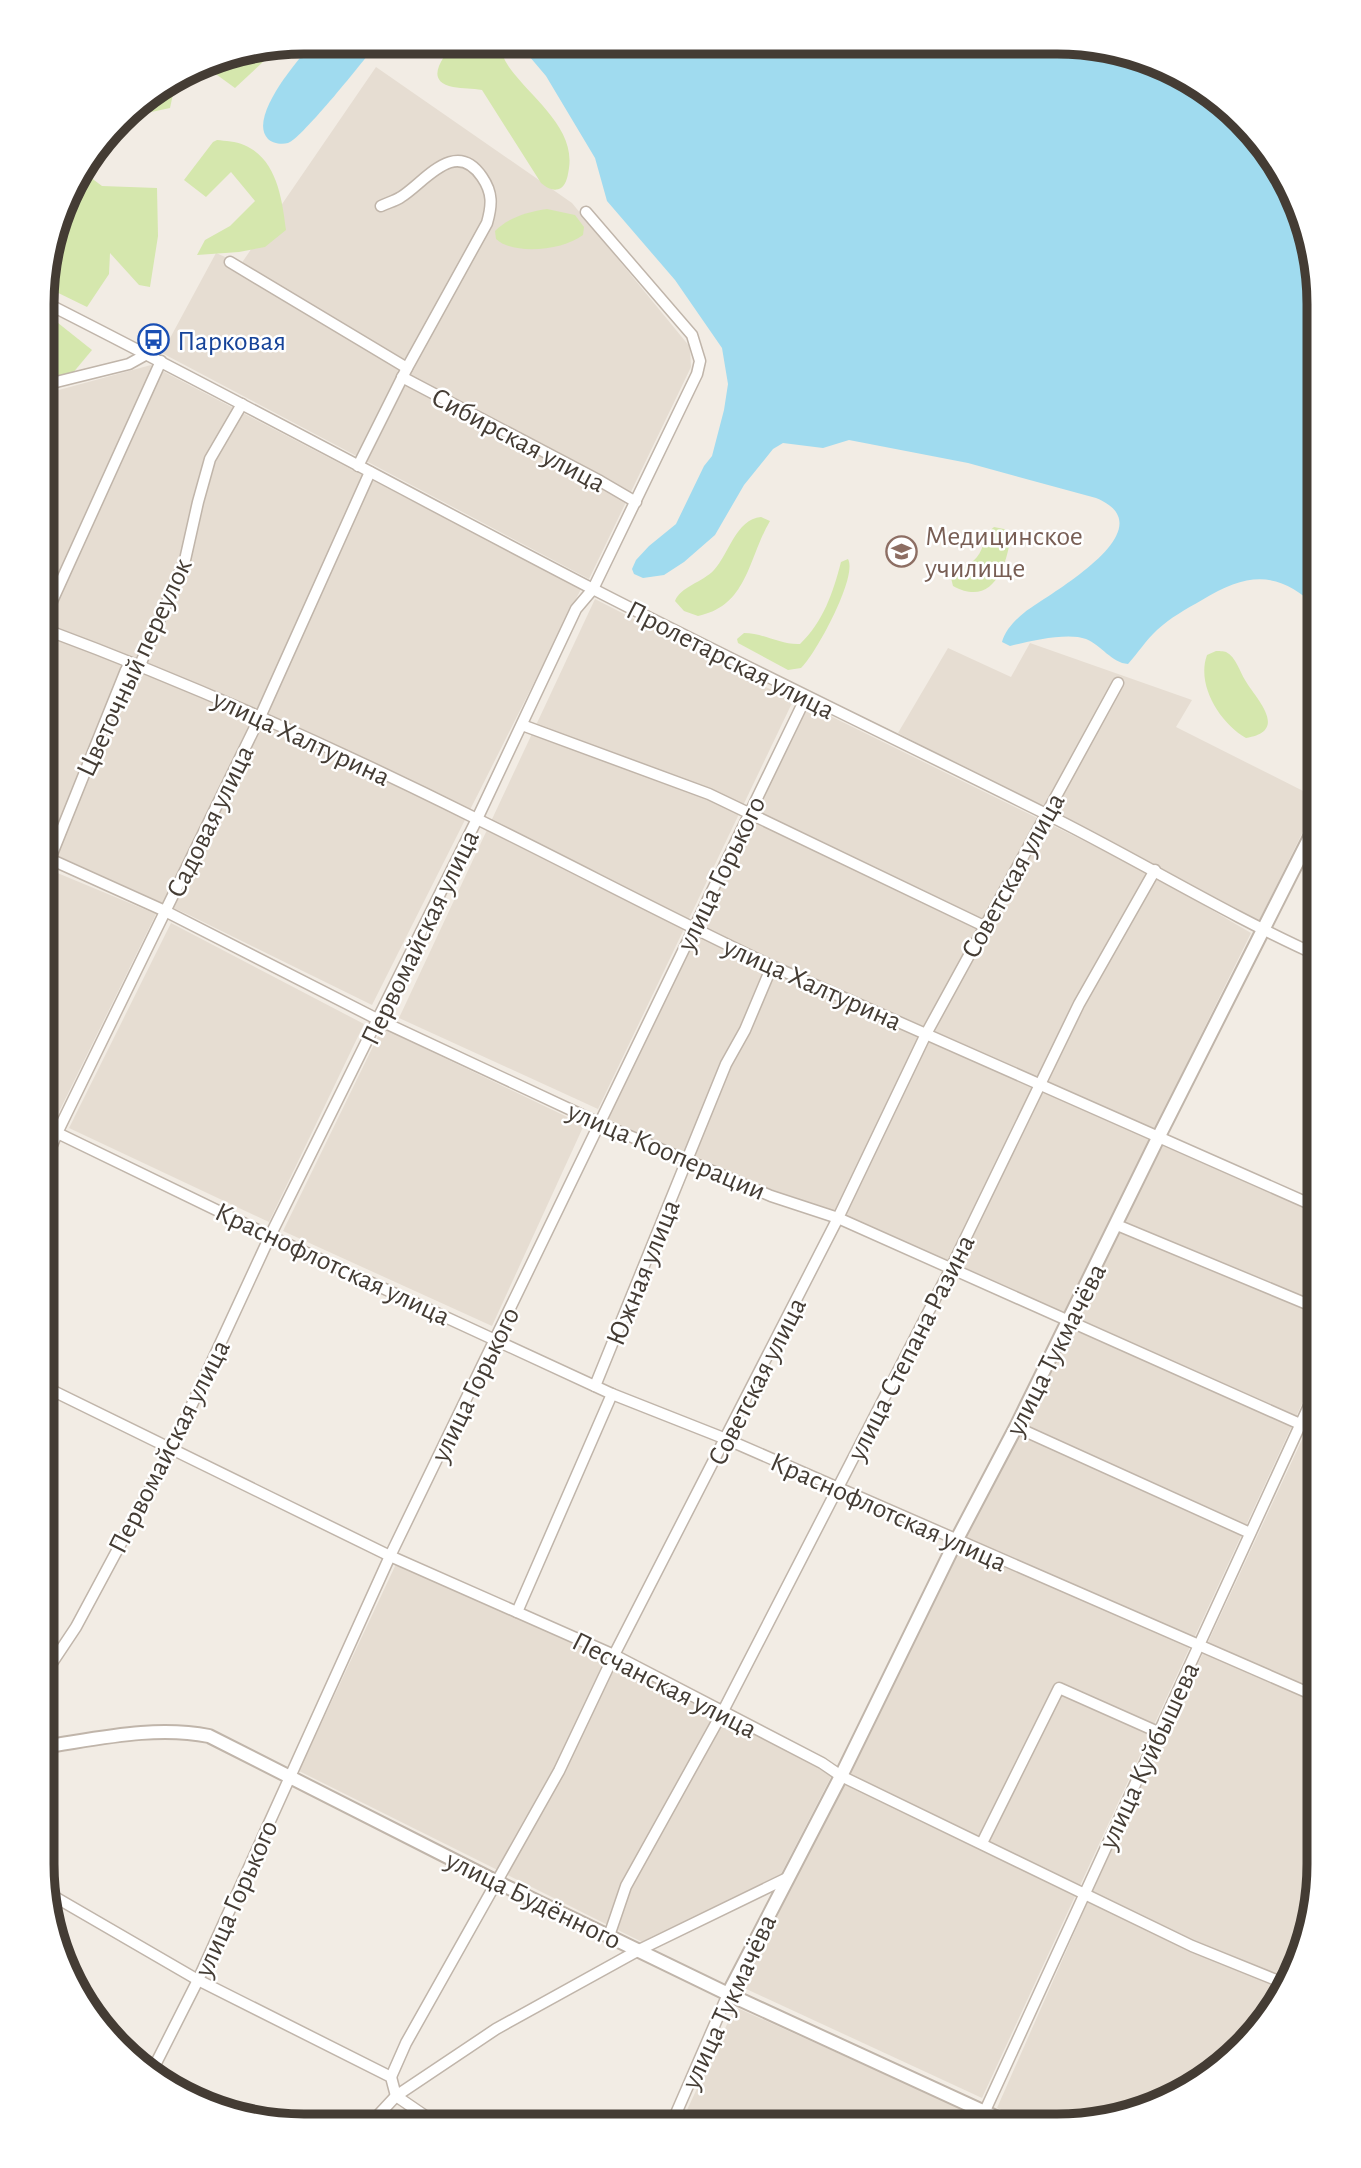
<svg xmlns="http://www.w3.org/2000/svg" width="1361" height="2168" font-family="'Alegreya Sans',sans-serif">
  <rect width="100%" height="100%" fill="#f2ece4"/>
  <!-- residential -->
  <g fill="#e6ddd2">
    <polygon points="376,67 572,203 690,347 691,367 589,579 162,353 216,253 241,264"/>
    <polygon points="151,365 581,589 372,1005 189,915 43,849 44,394"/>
    <polygon points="595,599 793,701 598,1109 399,1018"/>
    <polygon points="1030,643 1192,700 1176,727 1319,799 1259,921 898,733 948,648 1011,677"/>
    <polygon points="808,705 1147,872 1251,933 1064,1313 847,1218 712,1167 606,1118"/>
    <polygon points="43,867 156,914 54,1122 43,1117"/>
    <polygon points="171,923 364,1024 269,1222 69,1128"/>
    <polygon points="382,1028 584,1125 492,1326 283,1231"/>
    <polygon points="1163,1146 1319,1213 1319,1367 982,2098 742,1987 958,1551"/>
    <polygon points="1319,1403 1318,1881 1305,1948 1265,2023 1217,2071 1156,2106 1057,2126 1036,2126 997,2108 1094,1888"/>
    <polygon points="396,1564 625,1665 832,1775 781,1874 644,1943 299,1771"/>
    <polygon points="735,2007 976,2115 972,2126 680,2125"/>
  </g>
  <!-- green -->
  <g fill="#d5e7ad">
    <path d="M455,42L497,43C501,51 504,60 509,67C531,98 575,127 569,168C568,174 567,184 561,188C554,192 547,188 541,183L482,90C472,88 463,89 453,87C422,81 445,55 455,42Z"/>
    <polygon points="279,47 235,88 202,64 205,62"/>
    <polygon points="176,80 170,108 142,114 133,106"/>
    <path d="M217,140C225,141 236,141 244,145C277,159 282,199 286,230L265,247L239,252L197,255L205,240L230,226L255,201L231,172L206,197L184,180L213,142Z"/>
    <polygon points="82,171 102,186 157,188 158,236 150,287 139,285 110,253 109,274 87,307 44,286 44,271 69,188"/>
    <path d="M547,209L575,215L584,227L583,235C564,250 514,256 496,239L495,231C509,217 528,212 547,209Z"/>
    <polygon points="44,316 53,319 92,350 72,374 44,380"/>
    <path d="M761,517L770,521C748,558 748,606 698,616L684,611L675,601C680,587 703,582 714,570C729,554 736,519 761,517Z"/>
    <path d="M994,527L1004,529L1011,534C1007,566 993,608 953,586L951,578C958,569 970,566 977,557C985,547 984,534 994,527Z"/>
    <path d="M848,559C858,576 816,654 801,668L788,670L738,643L737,639L744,633C764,633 780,645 800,644C823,622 833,593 841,562Z"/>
    <path d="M1216,651C1218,651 1224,651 1226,652C1236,657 1240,672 1245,680C1256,699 1290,731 1246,738C1220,723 1196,685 1207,655Z"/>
  </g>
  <!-- water -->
  <g fill="#a0dbef">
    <path d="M314,42H378C366,58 302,138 288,143C281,145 272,143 268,139C247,118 299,58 314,42Z"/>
    <path d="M518,43L1091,44L1157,62L1217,97L1265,145L1299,205L1319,305V609C1278,570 1249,572 1202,600C1186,609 1170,618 1157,630C1146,640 1138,653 1128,664C1112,663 1101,645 1086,639C1068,632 1029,641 1010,646L1002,642C1005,630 1016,619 1025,612C1051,593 1169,528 1096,498L968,463L849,440L823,448L783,443L773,449L744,485L715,535L684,562L664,575L643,578L634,574L632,569L636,560L649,546L676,524L704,466L712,456L724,410L728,384L722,348L675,280L607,201L595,158L546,76Z"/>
  </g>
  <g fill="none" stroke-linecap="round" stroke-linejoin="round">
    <defs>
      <g id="minor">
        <polyline points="230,262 407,368"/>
        <path d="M44,302C228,395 410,494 593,589C743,666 894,738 1044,813C1137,859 1225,914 1319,956"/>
        <polyline points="402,377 600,481 636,502"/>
        <polyline points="44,385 129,364 147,354"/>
        <path d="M358,466L407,368L487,223C492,205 493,193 482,177C455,137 424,183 401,197C395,201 387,203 381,206"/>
        <polyline points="44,619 161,361"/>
        <path d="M44,629C192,684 337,749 479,820C577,868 674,920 772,966L1319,1208"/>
        <polyline points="522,725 709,794 984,926"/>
        <polyline points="43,856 165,911 379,1020 599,1123 771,1196 838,1218 1300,1424"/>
        <polyline points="43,892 49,879 50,859 126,670 140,665 185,560 198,502 210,459 242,404"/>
        <polyline points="43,1126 270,1236 612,1394 726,1439 1318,1697"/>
        <polyline points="43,1167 57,1133 260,717 370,472"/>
        <polyline points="1117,1225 1319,1309"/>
        <polyline points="43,1386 390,1556 614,1655 822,1763 841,1776 1192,1946 1286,1984"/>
        <polyline points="595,1386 726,1064 745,1030 772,966"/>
        <polyline points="1016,1427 1250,1533"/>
        <polyline points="517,1612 612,1394"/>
        <polyline points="42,1678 76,1627 171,1450 270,1236 477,819 576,609 593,589 697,374 700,361 692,335 586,212"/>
        <polyline points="982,1843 1059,1688 1158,1732"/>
        <polyline points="48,1893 198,1980 391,2077 396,2096 437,2124"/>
        <polyline points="609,1936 626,1886 722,1713 951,1268 1079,1004 1155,870"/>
        <polyline points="150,2075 198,1980 390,1556 806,697"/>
        <polyline points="391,2077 406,2043 559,1771 614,1655 838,1218 926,1034 1118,683"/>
        <polyline points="370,2124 396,2096 496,2029 639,1950 787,1878"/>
        <polyline points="671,2125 728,1994"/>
        <polyline points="978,2126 1319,1384"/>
      </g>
      <g id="tertiary">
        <path d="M42,1747C97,1739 154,1725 209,1736L497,1882L728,1994L1015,2126"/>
        <polyline points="728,1994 841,1776 956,1541 1016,1427 1158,1138 1319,819"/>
      </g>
    </defs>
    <!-- minor casing -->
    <use href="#minor" stroke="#c0b5aa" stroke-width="13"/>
    <!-- tertiary casing -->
    <use href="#tertiary" stroke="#c0b5aa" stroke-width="16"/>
    <!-- minor -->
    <use href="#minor" stroke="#fff" stroke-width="10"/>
    <!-- tertiary -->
    <use href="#tertiary" stroke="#fff" stroke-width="12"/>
  </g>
  <!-- icons -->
  <defs>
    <symbol id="bus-ring" viewBox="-11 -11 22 22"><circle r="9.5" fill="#fff" stroke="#1a4fb4" stroke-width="1.5"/><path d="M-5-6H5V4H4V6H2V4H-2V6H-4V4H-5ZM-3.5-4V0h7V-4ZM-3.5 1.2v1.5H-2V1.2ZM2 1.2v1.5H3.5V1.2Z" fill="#1a4fb4"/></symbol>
    <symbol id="university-ring" viewBox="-11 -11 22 22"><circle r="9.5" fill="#fff" stroke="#8d6e63" stroke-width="1.5"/><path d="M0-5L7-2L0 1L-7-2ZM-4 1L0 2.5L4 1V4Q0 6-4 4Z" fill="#8d6e63"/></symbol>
  </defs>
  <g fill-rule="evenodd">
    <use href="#bus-ring" x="136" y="322" width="35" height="35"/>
    <use href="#university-ring" x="884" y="534" width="35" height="35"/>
  </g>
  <g text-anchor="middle" stroke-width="5" stroke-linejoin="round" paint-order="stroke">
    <!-- transit labels -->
    <g font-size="28" fill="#164399" stroke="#fff" text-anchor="start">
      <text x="177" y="350">Парковая</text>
    </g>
    <!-- street labels -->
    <g font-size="28" fill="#443c34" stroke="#fff">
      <text transform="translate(519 439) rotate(28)" y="10">Сибирская улица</text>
      <text transform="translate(731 659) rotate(27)" y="10">Пролетарская улица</text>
      <text transform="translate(133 667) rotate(-65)" y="10">Цветочный переулок</text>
      <text transform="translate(302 737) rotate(25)" y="10">улица Халтурина</text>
      <text transform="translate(209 821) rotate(-64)" y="10">Садовая улица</text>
      <text transform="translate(720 873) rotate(-64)" y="10">улица Горького</text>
      <text transform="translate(1012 875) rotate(-61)" y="10">Советская улица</text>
      <text transform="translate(419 937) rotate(-64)" y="10">Первомайская улица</text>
      <text transform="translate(813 983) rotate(24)" y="10">улица Халтурина</text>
      <text transform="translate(667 1150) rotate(23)" y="10">улица Кооперации</text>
      <text transform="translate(333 1263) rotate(25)" y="10">Краснофлотская улица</text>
      <text transform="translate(642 1272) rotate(-68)" y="10">Южная улица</text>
      <text transform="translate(910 1347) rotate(-63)" y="10">улица Степана Разина</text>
      <text transform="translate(1055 1349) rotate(-63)" y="10">улица Тукмачёва</text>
      <text transform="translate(756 1381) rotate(-63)" y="10">Советская улица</text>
      <text transform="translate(474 1384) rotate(-64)" y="10">улица Горького</text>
      <text transform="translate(168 1446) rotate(-63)" y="10">Первомайская улица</text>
      <text transform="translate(889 1511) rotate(24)" y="10">Краснофлотская улица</text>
      <text transform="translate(665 1684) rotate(27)" y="10">Песчанская улица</text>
      <text transform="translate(1148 1755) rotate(-65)" y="10">улица Куйбышева</text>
      <text transform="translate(235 1898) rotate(-66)" y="10">улица Горького</text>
      <text transform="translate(534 1899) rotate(26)" y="10">улица Будённого</text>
      <text transform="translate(728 2001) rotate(-65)" y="10">улица Тукмачёва</text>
    </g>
    <!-- education labels -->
    <g font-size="28" fill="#785e54" stroke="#fff" text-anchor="start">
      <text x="925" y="545">Медицинское<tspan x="925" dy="32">училище</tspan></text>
    </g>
  </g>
  <!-- crop -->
  <path d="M0 0H1361V2168H0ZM304 54H1057A250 250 0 0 1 1307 304V1864A250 250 0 0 1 1057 2114H304A250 250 0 0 1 54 1864V304A250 250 0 0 1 304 54Z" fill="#fff" fill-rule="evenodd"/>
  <path fill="none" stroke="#443c34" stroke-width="9" d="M304 54H1057A250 250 0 0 1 1307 304V1864A250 250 0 0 1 1057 2114H304A250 250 0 0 1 54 1864V304A250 250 0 0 1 304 54Z"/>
</svg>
